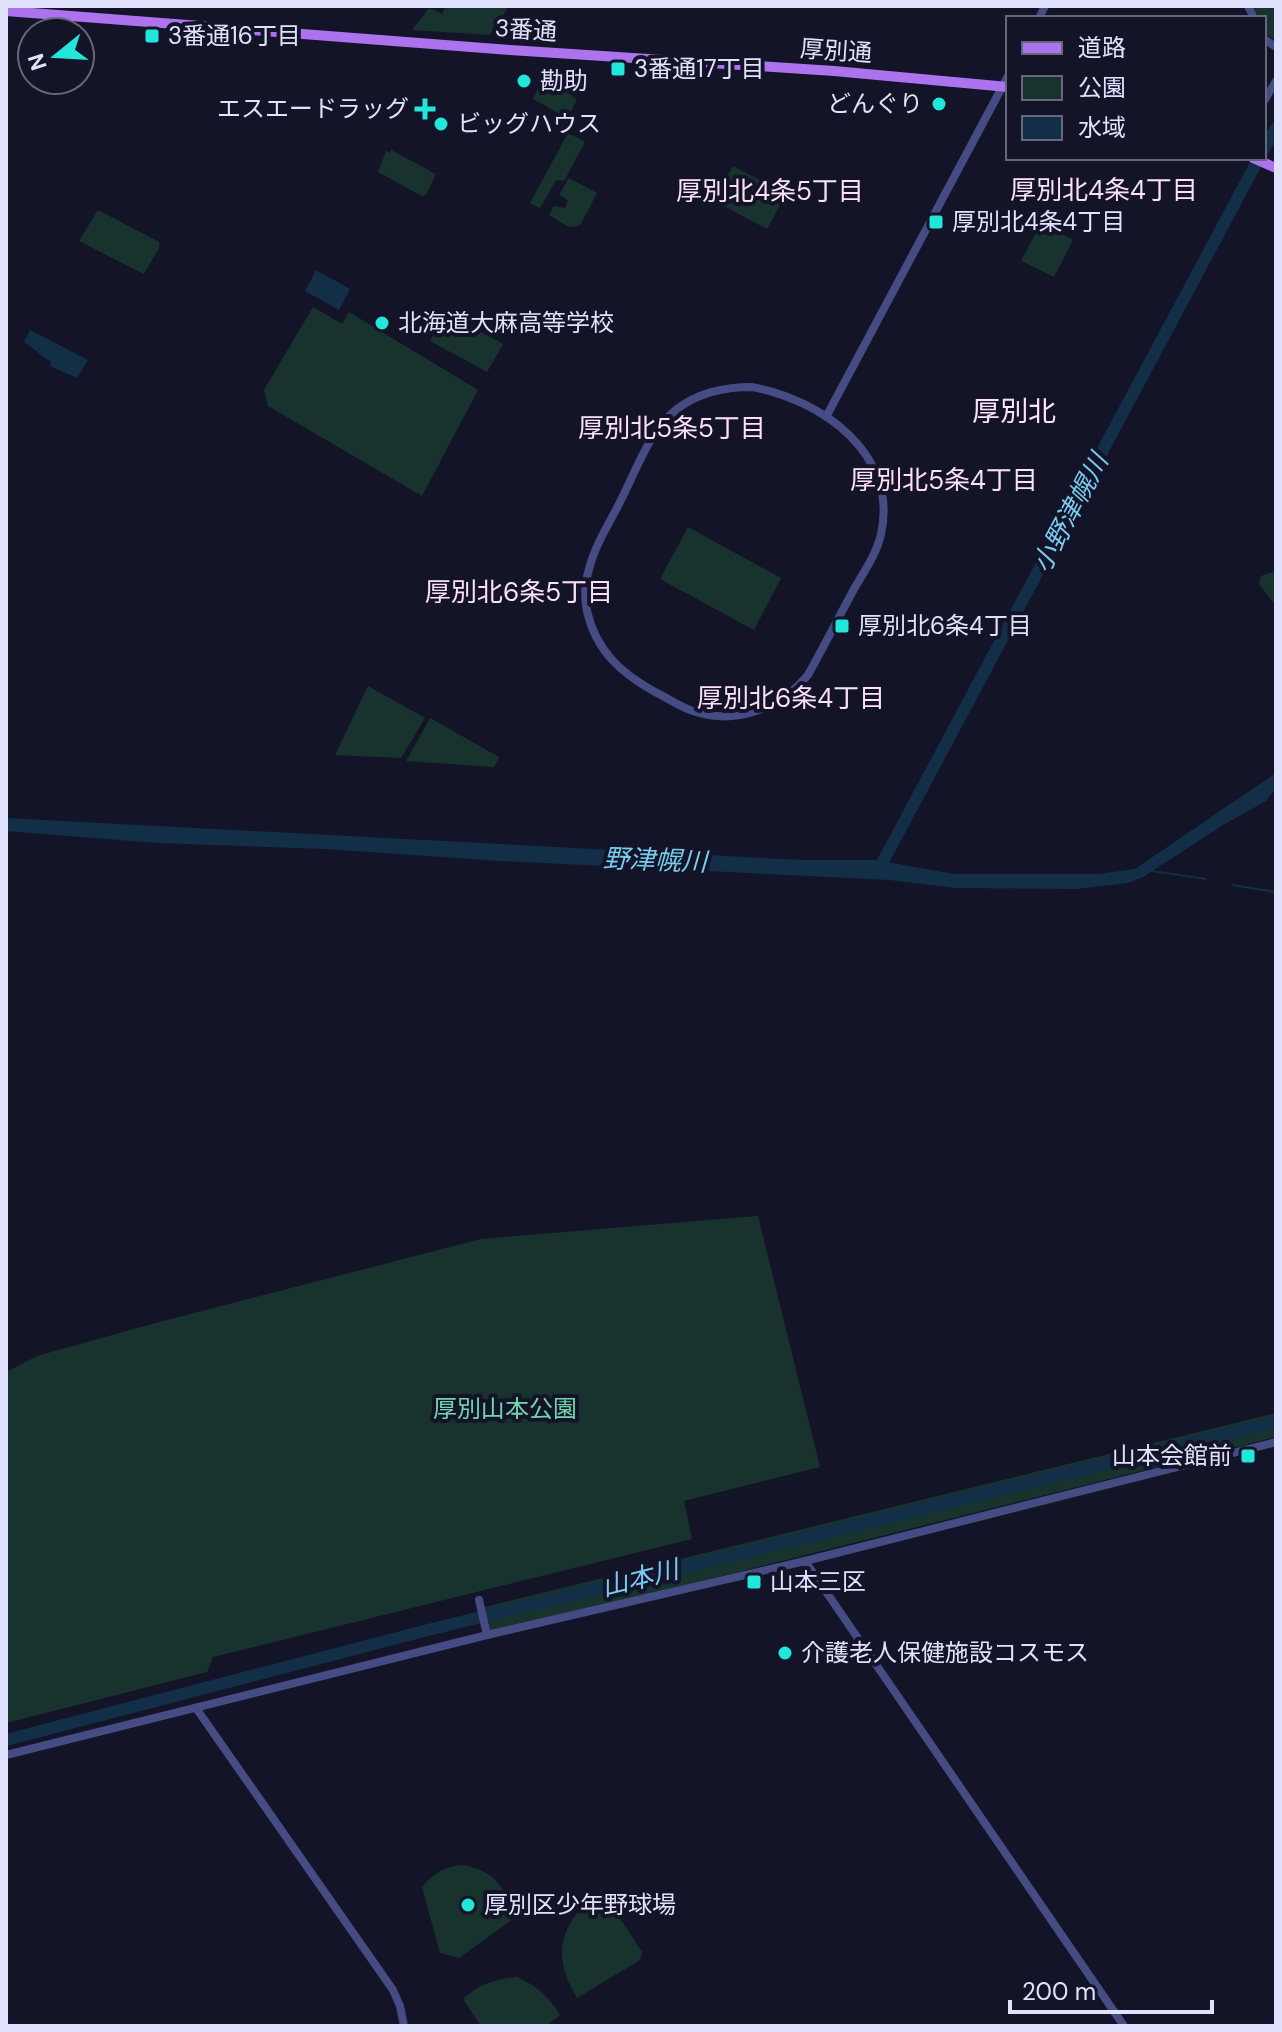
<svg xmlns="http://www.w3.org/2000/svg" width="1282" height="2032" font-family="'DM Sans','Noto Sans JP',sans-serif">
  <rect width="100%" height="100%" fill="#141429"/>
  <!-- green -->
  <g fill="#18332d">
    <polygon points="446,6 509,6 490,35 412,30 429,8 442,14"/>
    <polygon points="1253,6 1276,6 1276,41 1267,35 1264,18 1259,18"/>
    <polygon points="554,87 560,87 577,100 567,118 533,99 538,89 548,93"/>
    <polygon points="568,133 585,142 564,181 556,180 540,208 530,203"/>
    <polygon points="391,150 436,174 426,195 422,196 378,172 386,151 390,153"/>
    <polygon points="733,166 786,194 767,229 713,200"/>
    <polygon points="569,178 597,193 581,224 575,227 567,226 549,215 554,206 565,208 568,200 559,195"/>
    <polygon points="98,210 159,242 159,248 144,274 79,241"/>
    <polygon points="1041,223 1073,240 1054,277 1021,261"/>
    <polygon points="313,307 342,324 349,312 478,390 422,496 268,406 264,390"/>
    <polygon points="446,312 503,344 487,372 430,341"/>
    <polygon points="688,527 781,578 754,630 660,579"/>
    <polygon points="1276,571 1276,606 1259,584 1261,576"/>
    <polygon points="368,686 425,718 401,758 335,755"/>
    <polygon points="430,718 499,757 494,767 406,761"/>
    <polygon points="758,1216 820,1467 684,1501 692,1539 213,1657 207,1672 6,1723 6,1372 37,1356 148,1325 481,1239"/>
    <polygon points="1276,1413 1276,1437 491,1634 485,1607"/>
    <path d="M463,1865C494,1870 511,1890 510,1921L459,1958L440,1953L422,1887C434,1873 445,1866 463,1865Z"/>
    <path d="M602,1891L642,1952L640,1960L577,1998C550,1953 560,1921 602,1891Z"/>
    <path d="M517,1977C537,1986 548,1996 560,2015L546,2026H481L463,1999C480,1984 494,1979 517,1977Z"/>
  </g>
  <!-- water -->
  <g fill="#132f48">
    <polygon points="316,270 350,289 339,310 305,291"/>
    <polygon points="30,330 88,360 77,378 50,366 51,362 24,342"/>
    <polygon points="1276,773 1276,788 1266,801 1223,825 1143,877 1128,883 1076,889 956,888 890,880 501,861 326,849 158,843 6,831 6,818 802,860 875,860 954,874 1098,874 1135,869"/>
  </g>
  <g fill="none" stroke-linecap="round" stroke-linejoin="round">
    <!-- stream -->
    <g stroke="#132f48" stroke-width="2">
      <polyline points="1152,871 1206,879"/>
      <polyline points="1232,885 1276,892"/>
    </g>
    <!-- river -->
    <g stroke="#132f48" stroke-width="12">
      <polyline points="1264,149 1276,128"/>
      <polyline points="880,867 1259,158"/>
      <polyline points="6,1740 424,1631 1276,1422"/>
    </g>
    <!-- minor -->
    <g stroke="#444c83" stroke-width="8">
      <polyline points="1248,6 1254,18"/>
      <polyline points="1039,18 1045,6"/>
      <polyline points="1264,39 1276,47"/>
      <polyline points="1264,101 1276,81"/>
      <path d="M752,387C822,400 899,454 881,534C877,553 864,572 854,589C839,617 824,646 808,675C780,708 736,726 693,711C680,707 668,698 655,692C621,673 596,651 587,611C584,597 585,582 589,569C595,545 609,524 620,502C636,471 649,431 677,409C699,392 725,387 752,387Z"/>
      <polyline points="826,417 1008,76"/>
      <polyline points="805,1561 1124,2026"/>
      <polyline points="479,1600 487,1635"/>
      <polyline points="196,1708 393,1990 400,2006 404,2026"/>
      <polyline points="6,1755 487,1635 805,1561 1276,1442"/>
    </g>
    <!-- major -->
    <g stroke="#ad73ef" stroke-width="10">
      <polyline points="6,11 510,50 834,71 1008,87"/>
      <polyline points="1253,158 1276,168"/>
    </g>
  </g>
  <!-- markers -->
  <g fill="#21e6da" stroke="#141429" stroke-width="3">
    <rect x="144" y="28" width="16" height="16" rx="4"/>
    <rect x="610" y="61" width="16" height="16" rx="4"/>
    <circle cx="524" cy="81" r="8"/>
    <circle cx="939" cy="104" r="8"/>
    <path d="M421 97h8v8h8v8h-8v8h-8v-8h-8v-8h8z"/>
    <circle cx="441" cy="124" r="8"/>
    <rect x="928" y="214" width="16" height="16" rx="4"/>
    <circle cx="382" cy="323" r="8"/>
    <rect x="834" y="618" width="16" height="16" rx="4"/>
    <rect x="1240" y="1448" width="16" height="16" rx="4"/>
    <rect x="746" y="1574" width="16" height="16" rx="4"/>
    <circle cx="785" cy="1653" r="8"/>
    <circle cx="468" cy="1905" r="8"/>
  </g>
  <g text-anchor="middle" stroke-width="8" stroke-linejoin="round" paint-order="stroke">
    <!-- street labels -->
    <g font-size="24" fill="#e0e1fc" stroke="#141429">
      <text transform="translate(526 30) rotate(4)" y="8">3番通</text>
      <text transform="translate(836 51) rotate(4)" y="8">厚別通</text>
    </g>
    <!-- poi labels -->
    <g font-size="24" fill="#e0e1fc" stroke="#141429" text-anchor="start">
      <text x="168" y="44">3番通16丁目</text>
      <text x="634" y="77">3番通17丁目</text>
      <text x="540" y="89">勘助</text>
      <text x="923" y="112" text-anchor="end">どんぐり</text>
      <text x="409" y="117" text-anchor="end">エスエードラッグ</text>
      <text x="457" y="132">ビッグハウス</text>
      <text x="952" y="230">厚別北4条4丁目</text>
      <text x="398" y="331">北海道大麻高等学校</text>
      <text x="858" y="634">厚別北6条4丁目</text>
      <text x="1232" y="1464" text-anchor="end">山本会館前</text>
      <text x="770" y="1590">山本三区</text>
      <text x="801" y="1661">介護老人保健施設コスモス</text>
      <text x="484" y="1913">厚別区少年野球場</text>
    </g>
    <!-- park labels -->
    <g font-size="24" fill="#72d5ac" stroke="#141429">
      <text x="505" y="1417">厚別山本公園</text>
    </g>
    <!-- neighbourhood labels -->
    <g font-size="26" fill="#fce1f6" stroke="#141429">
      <text x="1104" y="199">厚別北4条4丁目</text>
      <text x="770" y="200">厚別北4条5丁目</text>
      <text x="672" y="437">厚別北5条5丁目</text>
      <text x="944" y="489">厚別北5条4丁目</text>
      <text x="519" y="601">厚別北6条5丁目</text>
      <text x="791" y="707">厚別北6条4丁目</text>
    </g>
    <!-- water labels -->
    <g font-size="26" font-style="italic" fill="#79ccf0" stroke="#141429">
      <text transform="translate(1070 513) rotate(-62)" y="9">小野津幌川</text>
      <text transform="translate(655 860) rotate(2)" y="9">野津幌川</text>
      <text transform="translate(640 1578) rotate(-14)" y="9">山本川</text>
    </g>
    <!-- quarter labels -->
    <g font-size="28" fill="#fce1f6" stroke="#141429">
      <text x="1014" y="421">厚別北</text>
    </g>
  </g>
  <!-- border -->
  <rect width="1282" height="2032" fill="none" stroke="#e0e1fc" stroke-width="16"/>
  <!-- legend -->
  <rect x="1006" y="16" width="260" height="144" fill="#141429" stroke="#66667d" stroke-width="2"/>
  <rect x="1022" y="42" width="40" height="12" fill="#ad73ef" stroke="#66667d" stroke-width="2"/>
  <text x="1078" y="56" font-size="24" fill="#e0e1fc">道路</text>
  <rect x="1022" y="76" width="40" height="24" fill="#18332d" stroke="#66667d" stroke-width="2"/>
  <text x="1078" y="96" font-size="24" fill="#e0e1fc">公園</text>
  <rect x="1022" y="116" width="40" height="24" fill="#132f48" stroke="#66667d" stroke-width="2"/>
  <text x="1078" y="136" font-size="24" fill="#e0e1fc">水域</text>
  <!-- north arrow -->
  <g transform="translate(56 56) rotate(252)"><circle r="38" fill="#141429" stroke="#66667d" stroke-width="2"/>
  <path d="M0-6L14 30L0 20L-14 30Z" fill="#21e6da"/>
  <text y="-12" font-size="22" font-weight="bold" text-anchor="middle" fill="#e0e1fc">N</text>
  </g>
  <!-- scale -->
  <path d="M1010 2000v12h202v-12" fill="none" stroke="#e0e1fc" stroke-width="4"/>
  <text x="1022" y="2000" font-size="24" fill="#e0e1fc" stroke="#141429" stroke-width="6" paint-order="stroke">200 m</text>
</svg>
